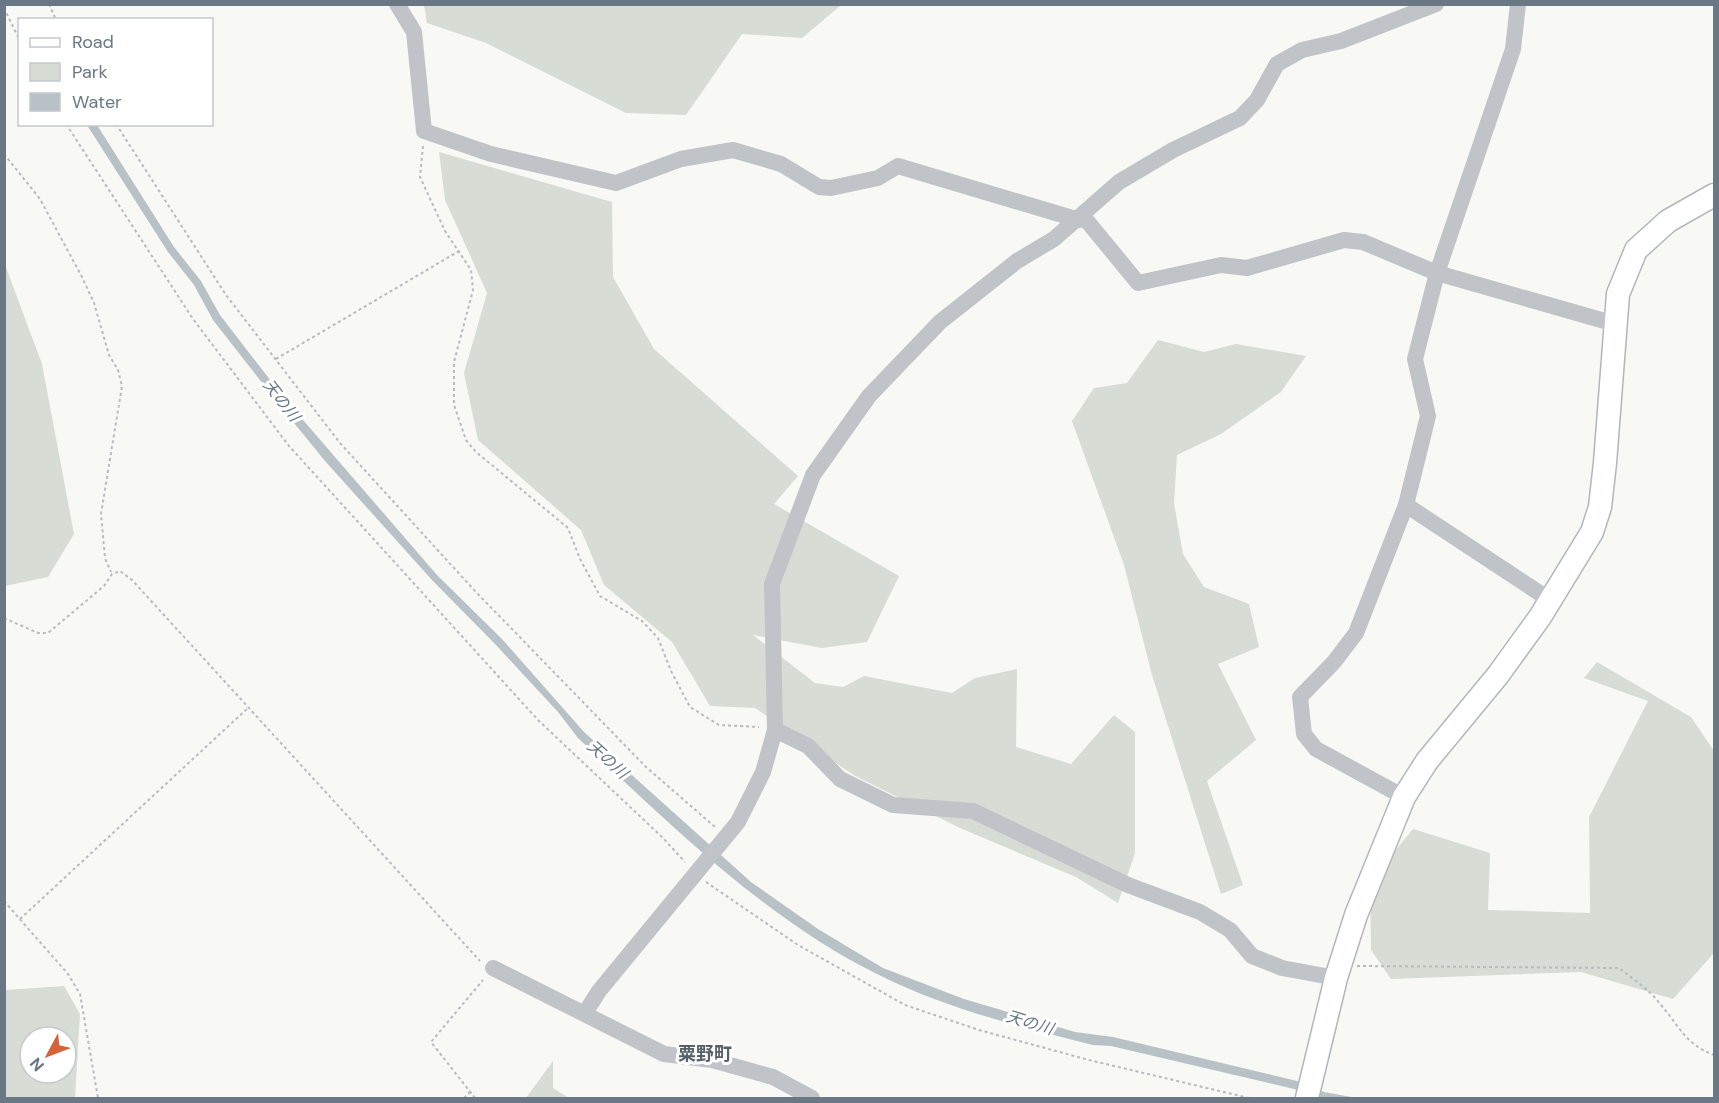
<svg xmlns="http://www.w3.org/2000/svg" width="1719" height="1103" font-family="'DM Sans','Noto Sans JP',sans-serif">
  <rect width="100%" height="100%" fill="#f8f8f5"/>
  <!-- green -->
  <g fill="#d7dcd5" fill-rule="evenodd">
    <polygon points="424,5 424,4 849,5 840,6 802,38 742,34 686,115 626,113 486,43 427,23"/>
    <polygon points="439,152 612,202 613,277 654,349 798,476 774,504 899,576 867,642 822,648 753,635 815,683 843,687 864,676 952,693 975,678 1017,669 1016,747 1071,764 1114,715 1135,732 1135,853 1118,903 1076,877 960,828 855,776 755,708 710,706 672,642 604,585 581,530 478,440 464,373 487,293 445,200"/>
    <polygon points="4,262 42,364 74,534 48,577 5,586"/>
    <polygon points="1158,340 1204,352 1236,344 1306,356 1281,392 1221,434 1177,455 1174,503 1183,554 1204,587 1249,604 1259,647 1218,664 1256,740 1207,781 1243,885 1221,894 1152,675 1124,565 1072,421 1094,388 1127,383"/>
    <polygon points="1597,662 1691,717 1714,751 1714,953 1673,999 1581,972 1391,979 1371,950 1370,881 1413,829 1490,853 1488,910 1590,913 1589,817 1648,701 1584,678"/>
    <path d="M64,986L80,1014L75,1098H5V990ZM30,1037H66V1073H30Z"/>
    <polygon points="553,1061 553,1088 569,1098 526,1098"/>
  </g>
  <!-- water -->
  <path fill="#b8c2c6" d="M87,125H97L174,247L201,281L220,315L284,398L437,575L502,639L584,732L751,882L818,929L883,968L964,999L1075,1032L1113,1037L1297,1081L1324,1092L1357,1098H1317L1294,1089L1111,1046L1093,1045C1022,1027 947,1009 881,976C766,920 671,825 578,738L558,712L496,645L432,580L325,461L277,402L213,320L194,285L168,252Z"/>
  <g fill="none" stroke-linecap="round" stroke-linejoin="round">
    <defs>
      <polyline id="secondary" points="1307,1098 1336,978 1356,915 1404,797 1427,761 1498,675 1540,617 1592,532 1600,507 1605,463 1618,294 1636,250 1668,221 1714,195"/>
    </defs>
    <!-- secondary casing -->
    <use href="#secondary" stroke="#b2b7bc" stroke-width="25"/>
    <!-- path -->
    <g stroke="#b8bbbe" stroke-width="2" stroke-dasharray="3 3" stroke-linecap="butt">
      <polyline points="49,4 56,20"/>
      <polyline points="4,8 20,41"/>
      <polyline points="66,124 193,319 289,446 538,720 663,838 685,862"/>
      <polyline points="116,124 226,295 340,443 475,591 646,767 715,827"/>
      <polyline points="423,146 420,177 445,231 471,270 473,290 454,362 454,405 466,440 476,452 568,528 580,559 600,596 642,621 658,638 671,671 690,707 719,725 759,727"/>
      <polyline points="4,154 40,199 82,277 94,303 109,355 118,370 122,386 101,514 105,558 111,572"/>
      <polyline points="276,359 459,251"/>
      <polyline points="4,618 38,633 48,633 104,586 112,574 120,571 132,580 480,961"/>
      <polyline points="706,882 798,945 905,1005 979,1030 1089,1060 1249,1098"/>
      <polyline points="4,901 68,974 80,994 98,1098"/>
      <polyline points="20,919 248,708"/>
      <path d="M1357,966L1619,968C1633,979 1650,990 1661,1005C1680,1027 1685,1044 1714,1055"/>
      <polyline points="464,1098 470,1092"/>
      <polyline points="475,1098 431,1042 483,980"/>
    </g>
    <!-- street -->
    <g stroke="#c0c3c7" stroke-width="16">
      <polyline points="397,4 414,32 424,131 491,154 616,183 681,159 733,150 781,164 819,187 831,188 878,178 898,166 1079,220"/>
      <polyline points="1518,4 1513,49 1437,273 1415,359 1428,416 1406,505 1550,600"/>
      <polyline points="1083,216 1138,283 1221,265 1247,268 1344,240 1363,242 1437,273 1615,324"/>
      <polyline points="775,730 808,746 840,779 893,805 973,811 1128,885 1200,912 1230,930 1252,956 1282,968 1336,978"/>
      <polyline points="1404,797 1316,749 1304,734 1300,697 1334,662 1356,633 1406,505"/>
      <polyline points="493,968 664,1054 712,1060 773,1077 812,1098"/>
      <polyline points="585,1013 599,991 738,822 763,772 775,730 772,584 813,475 869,396 940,322 1017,261 1054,239 1119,182 1173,150 1240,118 1257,100 1277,64 1302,50 1341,41 1436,4"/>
    </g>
    <!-- secondary -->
    <use href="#secondary" stroke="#fff" stroke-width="22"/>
  </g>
  <g text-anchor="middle" stroke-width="6" stroke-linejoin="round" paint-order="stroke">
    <!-- water labels -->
    <g font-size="16" font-style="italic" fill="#65777f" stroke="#fff">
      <text transform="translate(282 400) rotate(52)" y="6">天の川</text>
      <text transform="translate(608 759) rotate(42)" y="6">天の川</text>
      <text transform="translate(1030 1022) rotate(17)" y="6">天の川</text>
    </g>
    <!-- quarter labels -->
    <g font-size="18" font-weight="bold" fill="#57616a" stroke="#fff">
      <text x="705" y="1060">粟野町</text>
    </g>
  </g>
  <!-- border -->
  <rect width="1719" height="1103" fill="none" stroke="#6a7784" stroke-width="12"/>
  <!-- legend -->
  <rect x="18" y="18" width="195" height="108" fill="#ffffff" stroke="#c3c9ce" stroke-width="1.5"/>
  <rect x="30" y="38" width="30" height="9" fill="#ffffff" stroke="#c3c9ce" stroke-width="1.5"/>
  <text x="72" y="48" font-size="18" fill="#6a7784">Road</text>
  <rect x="30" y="63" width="30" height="18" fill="#d7dcd5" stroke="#c3c9ce" stroke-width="1.5"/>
  <text x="72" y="78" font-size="18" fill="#6a7784">Park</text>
  <rect x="30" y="93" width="30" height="18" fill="#b8c2c6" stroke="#c3c9ce" stroke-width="1.5"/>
  <text x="72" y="108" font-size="18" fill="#6a7784">Water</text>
  <!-- north arrow -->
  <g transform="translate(48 1055) rotate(229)"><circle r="28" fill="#ffffff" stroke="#c3c9ce" stroke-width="1.5"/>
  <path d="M0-4.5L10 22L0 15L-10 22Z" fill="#d46339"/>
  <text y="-9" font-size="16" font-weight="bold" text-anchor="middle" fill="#6a7784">N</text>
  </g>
</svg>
